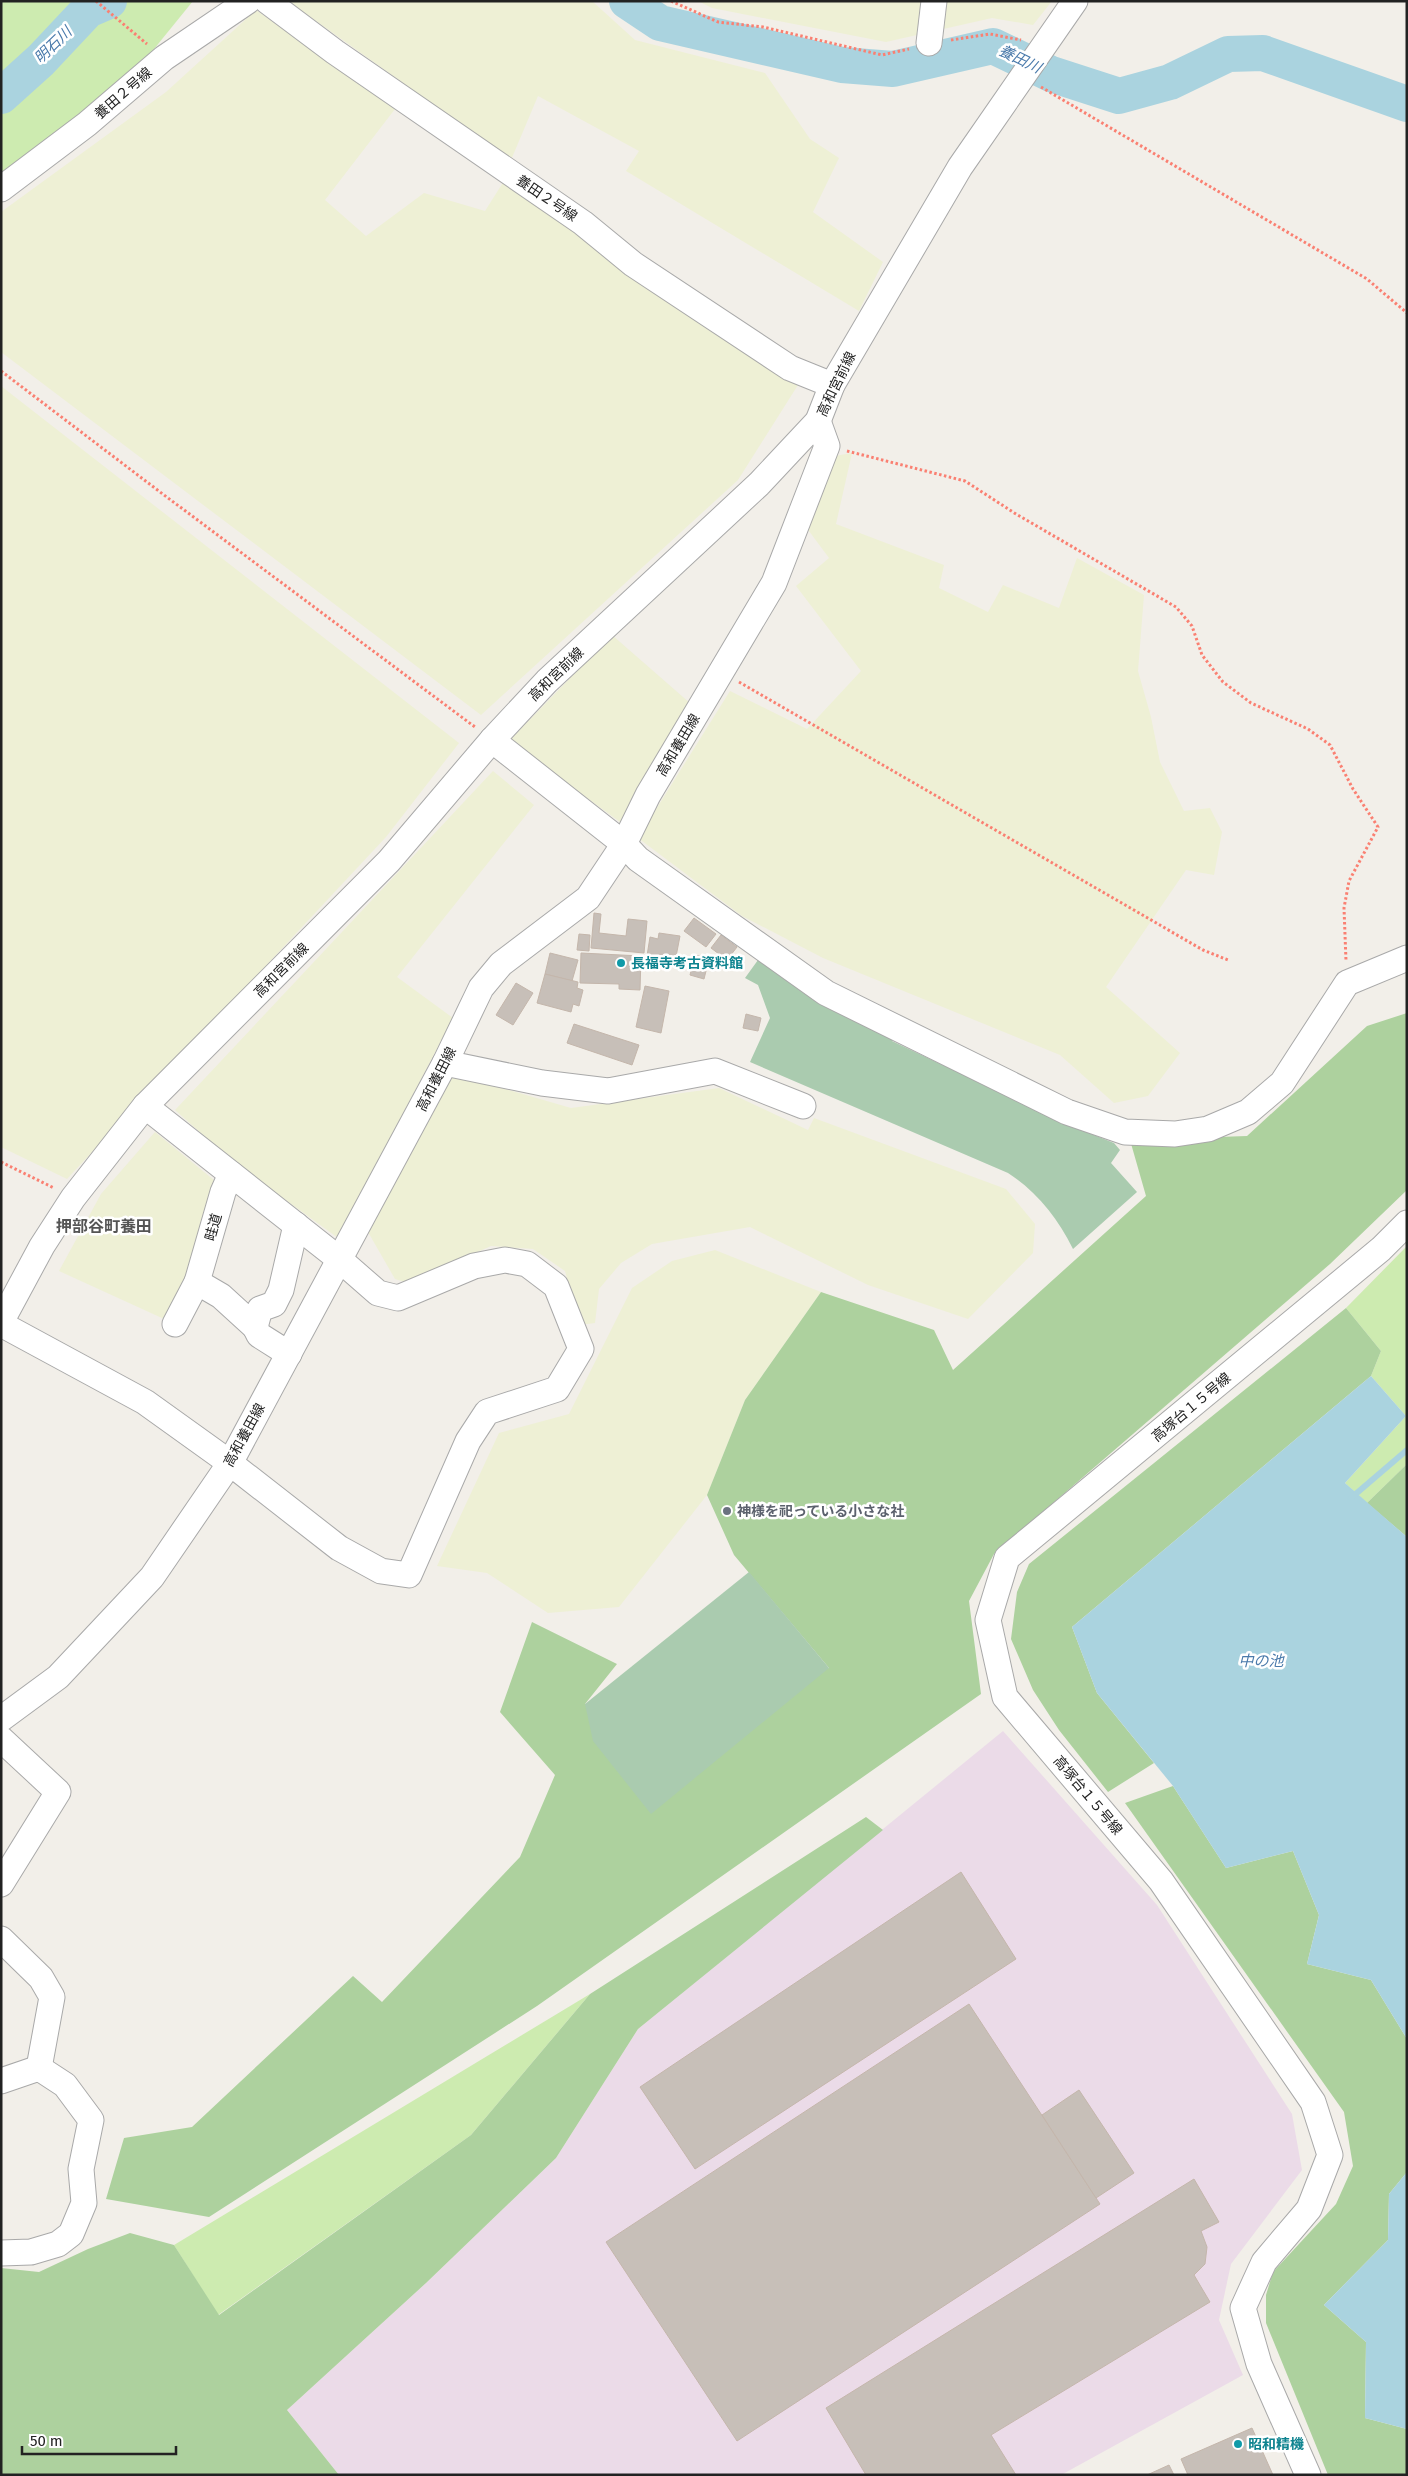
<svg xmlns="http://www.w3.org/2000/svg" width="1408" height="2476" font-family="'Fira Sans','Noto Sans JP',sans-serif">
  <rect width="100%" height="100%" fill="#f2efe9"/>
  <!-- industrial -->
  <polygon fill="#ebdbe8" points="1003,1731 1157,1905 1292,2114 1302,2170 1231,2264 1219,2320 1243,2375 1061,2475 339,2475 287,2410 426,2283 556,2158 638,2029"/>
  <!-- farmland -->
  <g fill="#eef0d5">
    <polygon points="288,1 592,1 635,40 765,73 810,139 839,158 813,212 883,262 859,311 626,171 639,151 538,96 511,160"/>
    <polygon points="698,1 1052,1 1033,25 992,18 886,42 712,8"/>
    <polygon points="256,10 395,109 325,200 366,236 424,193 485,211 504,181 798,385 738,480 481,715 1,352 1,212 166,92"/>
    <polygon points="1,386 459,743 386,837 67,1179 1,1147"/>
    <polygon points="852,453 836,524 944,565 939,588 988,612 1003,585 1059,608 1077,558 1144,595 1138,671 1151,717 1160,762 1184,811 1210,808 1222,832 1214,875 1186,870 1106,987 1180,1053 1148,1096 1114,1103 1060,1055 823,958 742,916 638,838 730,691 807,729 861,671 796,586 829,558 806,527 829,457"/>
    <polygon points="612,635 691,704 620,822 509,741"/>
    <polygon points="493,771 534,805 397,977 453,1018 338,1238 232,1161 175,1110"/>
    <polygon points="453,1074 571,1108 719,1088 808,1130 814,1118 1006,1189 1035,1224 1033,1253 968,1319 868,1285 750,1227 652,1244 621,1263 599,1289 595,1323 580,1325 565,1271 533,1249 491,1246 408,1283 395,1279 368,1232"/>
    <polygon points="155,1132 220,1185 175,1324 59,1271 101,1194"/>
    <polygon points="715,1250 821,1292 745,1400 707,1495 619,1607 548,1613 487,1573 437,1566 499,1433 569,1414 632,1288 672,1261"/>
  </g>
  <!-- grass -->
  <g fill="#cdebb0">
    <polygon points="1,1 193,1 124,86 1,178"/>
    <polygon points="1407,1246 1407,1464 1367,1503 1345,1483 1406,1416 1371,1376 1381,1351 1346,1308"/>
    <polygon points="590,1994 471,2135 218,2315 174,2245"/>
  </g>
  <!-- forest -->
  <g fill="#add19e">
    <polygon points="1407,1013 1407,1190 1330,1264 994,1554 969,1601 981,1694 537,2006 209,2217 106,2199 124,2138 192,2127 353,1976 382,2002 520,1857 555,1775 500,1712 532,1622 617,1664 585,1704 829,1668 734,1555 707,1495 745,1400 821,1292 934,1330 953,1370 1146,1196 1130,1140 1247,1136 1367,1026"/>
    <polygon points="1346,1308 1381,1351 1371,1376 1072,1627 1097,1693 1154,1763 1108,1792 1059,1730 1033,1690 1011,1639 1017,1592 1029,1564"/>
    <polygon points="1407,1464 1407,1537 1367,1503"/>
    <polygon points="1173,1786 1226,1868 1293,1851 1319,1915 1307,1964 1371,1980 1407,2039 1407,2172 1389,2194 1388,2240 1324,2305 1366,2342 1365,2418 1407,2429 1407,2475 1328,2475 1266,2323 1266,2295 1273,2272 1336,2204 1353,2166 1344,2112 1125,1803"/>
    <polygon points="866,1817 883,1830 638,2029 556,2158 426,2283 287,2410 339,2475 1,2475 1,2268 39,2272 88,2249 130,2233 174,2245 219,2315 471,2135 590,1994"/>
  </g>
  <!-- cemetery -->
  <g fill="#aacbaf">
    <path d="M758,960L893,1036L892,1041L1069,1125L1114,1143L1120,1150L1111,1163L1137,1192L1073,1249C1057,1217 1037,1192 1008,1173L750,1062L770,1018L758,985L745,978Z"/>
    <polygon points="749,1572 829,1668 651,1814 593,1741 585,1704"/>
  </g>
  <!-- water -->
  <g fill="#aad3df">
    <polygon points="1371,1376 1406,1416 1345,1483 1407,1537 1407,2039 1371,1980 1307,1964 1319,1915 1293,1851 1226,1868 1173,1786 1097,1693 1072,1627"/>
    <polygon points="1407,2172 1407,2429 1365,2418 1366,2342 1324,2305 1388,2240 1389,2194"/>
  </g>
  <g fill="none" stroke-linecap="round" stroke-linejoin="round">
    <!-- stream -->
    <polyline stroke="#aad3df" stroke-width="6" points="1351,1498 1407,1450"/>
    <!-- river -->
    <g stroke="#aad3df" stroke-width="36">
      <polyline points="627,1 660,23 842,65 893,69 993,46 1051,74 1119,96 1170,82 1228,54 1263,53 1407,104"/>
      <polyline points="1,96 41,60 88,10 109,1"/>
    </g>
  </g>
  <!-- building -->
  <g fill="#c7bfb8" stroke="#c4b6ab">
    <polygon points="594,913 601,914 599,933 626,936 628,919 647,921 644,953 591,948"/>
    <polygon points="694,918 716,934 706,947 684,931"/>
    <polygon points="659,933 680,936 674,967 646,962 650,937 658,939"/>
    <polygon points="579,934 590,935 589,951 577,950"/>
    <polygon points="721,935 737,947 727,960 711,948"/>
    <polygon points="550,953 578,960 572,981 545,974"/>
    <polygon points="581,953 641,956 640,990 619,989 619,984 580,983"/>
    <polygon points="695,955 709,959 704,979 690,975"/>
    <polygon points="545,974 578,982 577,988 583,990 579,1006 573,1004 571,1012 537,1003"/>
    <polygon points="516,983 533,993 513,1025 496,1015"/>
    <polygon points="645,986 669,991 661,1033 636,1027"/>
    <polygon points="746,1014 761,1018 758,1031 743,1028"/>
    <polygon points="574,1024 639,1045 632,1065 567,1043"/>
    <polygon points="961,1872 1016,1959 695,2169 640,2087"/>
    <polygon points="969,2004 1100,2204 737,2441 606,2242"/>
    <polygon points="1079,2090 1134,2173 1096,2198 1042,2115"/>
    <polygon points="1194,2179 1219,2222 1201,2231 1207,2247 1205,2264 1194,2275 1210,2302 991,2435 1016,2475 866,2475 826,2408"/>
    <polygon points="1252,2428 1273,2475 1188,2475 1181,2459"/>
    <polygon points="1169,2465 1174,2475 1147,2475"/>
  </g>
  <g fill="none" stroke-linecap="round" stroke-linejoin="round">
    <defs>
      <g id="minor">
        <polyline points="267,1 335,52 583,223 633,264 790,368 832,385"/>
        <polyline points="929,43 934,1"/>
        <polyline points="1,189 87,124 164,58 248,1"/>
        <polyline points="492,740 624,844 638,859 826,993 1067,1112 1125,1132 1175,1134 1208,1129 1248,1112 1282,1083 1347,983 1407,958"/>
        <polyline points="445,1063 542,1083 608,1091 715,1071 803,1106"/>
        <polyline points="197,1282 223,1192 231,1174"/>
        <polyline points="1,1322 42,1246 73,1198 145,1106 389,861 492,740 547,681 759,484 818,421 832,385 960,167 1075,1"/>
        <polyline points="1,1324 145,1402 230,1463 339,1548 381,1571 409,1575 468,1441 487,1412 557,1389 581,1349 556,1286 527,1264 505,1260 474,1266 398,1298 378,1293 339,1259 145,1106"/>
        <polyline points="175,1324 197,1282 221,1296 255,1327 260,1309 274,1304 281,1290 296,1225"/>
        <polyline points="255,1327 259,1335 289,1354"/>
        <polyline points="1,1719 58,1677 152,1577 230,1463 445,1063 481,988 501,964 588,898 624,844 648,795 774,583 827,446 818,421"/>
        <polyline points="1,1739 58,1792 1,1884"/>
        <polyline points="1,1939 41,1978 52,1997 39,2068"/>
        <polyline points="1,2081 39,2068 65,2085 91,2120 81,2169 84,2203 71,2234 58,2244 31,2252 1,2253"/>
        <polyline points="1308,2475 1259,2364 1243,2308 1264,2262 1309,2209 1330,2155 1313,2102 1161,1881 1005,1697 988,1620 1007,1558 1381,1249 1407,1223"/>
      </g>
    </defs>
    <!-- minor casing -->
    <use href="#minor" stroke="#a9a9a9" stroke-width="27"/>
    <!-- path -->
    <g stroke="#fa8072" stroke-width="3" stroke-dasharray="2.5 2.5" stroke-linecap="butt">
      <polyline points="96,1 147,44"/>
      <polyline points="671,1 718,22 763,27 882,55 909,49"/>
      <polyline points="951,40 990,34 1021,40"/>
      <polyline points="1041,87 1367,279 1407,313"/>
      <polyline points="1,371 164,495 475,727"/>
      <polyline points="847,451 965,481 1016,514 1176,607 1192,626 1202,655 1223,682 1251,703 1308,729 1330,745 1353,789 1378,827 1349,881 1344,908 1346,961"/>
      <polyline points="739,682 1203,950 1228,960"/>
      <polyline points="1,1162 54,1188"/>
    </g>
    <!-- minor -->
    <use href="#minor" stroke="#fff" stroke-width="25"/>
  </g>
  <!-- markers -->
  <g fill="#0f9aa8" stroke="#fff" stroke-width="2">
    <circle cx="621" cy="963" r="5"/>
    <circle cx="1238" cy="2444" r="5"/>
  </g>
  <circle fill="#6b7280" stroke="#fff" stroke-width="2" cx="727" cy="1511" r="5"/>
  <g text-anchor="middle" stroke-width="5" stroke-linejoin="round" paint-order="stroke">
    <!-- street labels -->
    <g font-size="14" fill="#222" stroke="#fff">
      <text transform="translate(123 93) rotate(-41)" y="5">養田２号線</text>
      <text transform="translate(547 198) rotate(34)" y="5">養田２号線</text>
      <text transform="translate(836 384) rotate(-64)" y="5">高和宮前線</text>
      <text transform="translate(556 674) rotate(-44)" y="5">高和宮前線</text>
      <text transform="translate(678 745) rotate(-59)" y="5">高和養田線</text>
      <text transform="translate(281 970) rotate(-45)" y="5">高和宮前線</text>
      <text transform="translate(436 1079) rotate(-63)" y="5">高和養田線</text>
      <text transform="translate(213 1227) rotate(-74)" y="5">畦道</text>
      <text transform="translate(1191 1407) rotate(-40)" y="5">高塚台１５号線</text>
      <text transform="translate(244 1435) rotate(-61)" y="5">高和養田線</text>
      <text transform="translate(1088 1795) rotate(50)" y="5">高塚台１５号線</text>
    </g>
    <!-- culture labels -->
    <g font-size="14" font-weight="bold" fill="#0d838f" stroke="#fff" text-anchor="start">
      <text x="631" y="968">長福寺考古資料館</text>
      <text x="1248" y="2449">昭和精機</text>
    </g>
    <!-- worship labels -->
    <g font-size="14" font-weight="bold" fill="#5b616d" stroke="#fff" text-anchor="start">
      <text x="737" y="1516">神様を祀っている小さな社</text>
    </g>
    <!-- water labels -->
    <g font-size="15" font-style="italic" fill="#4a7aab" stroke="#fff">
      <text transform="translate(53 45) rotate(-44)" y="5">明石川</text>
      <text transform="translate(1020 59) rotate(26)" y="5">養田川</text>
      <text x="1261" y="1666">中の池</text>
    </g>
    <!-- quarter labels -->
    <g font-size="16" font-weight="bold" fill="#555" stroke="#fff">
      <text x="104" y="1232">押部谷町養田</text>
    </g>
  </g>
  <!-- border -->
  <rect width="1408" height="2476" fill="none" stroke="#222222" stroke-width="5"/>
  <!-- scale -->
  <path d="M22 2446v8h154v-8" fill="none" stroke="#222222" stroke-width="2.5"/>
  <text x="30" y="2446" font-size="15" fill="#222222" stroke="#ffffff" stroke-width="4" paint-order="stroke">50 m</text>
</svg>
